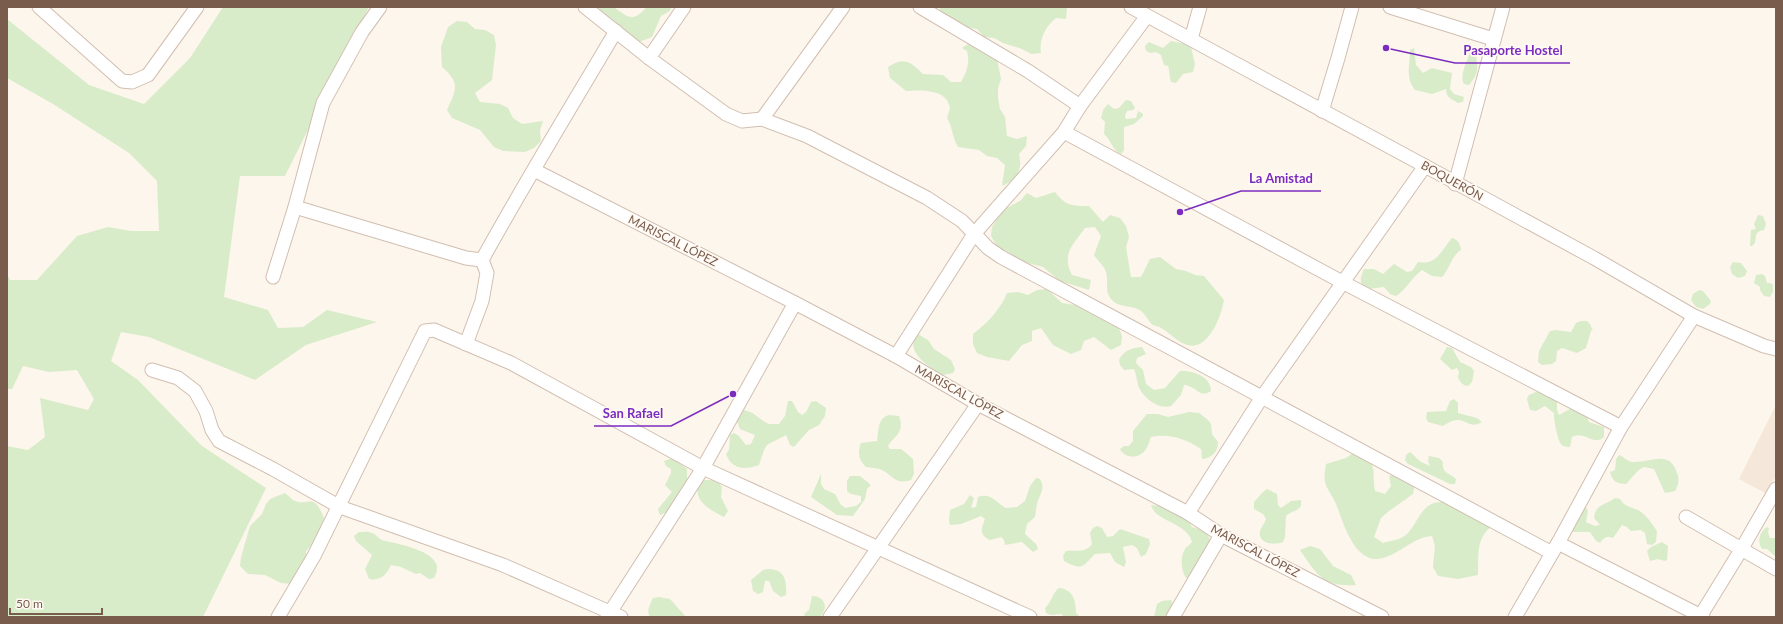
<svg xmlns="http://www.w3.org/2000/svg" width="1783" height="624" font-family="Lato,sans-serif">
  <rect width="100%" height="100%" fill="#fdf6ec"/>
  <!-- residential -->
  <polygon fill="#f5e8da" points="1776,405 1776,475 1767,494 1739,479"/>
  <!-- green -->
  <g fill="#d8ecc9">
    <polygon points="223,7 369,7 285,176 240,176 224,297 268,310 278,328 303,327 327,310 377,322 306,345 255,380 149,337 121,332 111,361 138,380 202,446 266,488 203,617 7,617 7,446 28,450 45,437 40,398 88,410 94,399 77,370 49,372 23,366 12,389 7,389 7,274 10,280 37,280 77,236 108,227 131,231 159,231 157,181 129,153 53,104 7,78 7,19 89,85 144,104 190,58"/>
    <path d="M599,7C603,7 611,6 615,8C627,16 632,23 645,9V7H671L670,11L661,16L652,37L639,42C626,35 602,22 599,7Z"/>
    <path d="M940,7H1065L1067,9L1066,19L1056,18C1045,27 1039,39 1041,53L1031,54L1022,49L1003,43L994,38L984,37L977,29C964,27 951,23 940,14Z"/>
    <path d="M457,21L467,22L475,29L485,30L494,35L496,45L492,80L475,93L480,102L500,104L508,108L513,118L522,124L543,121L540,130L541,141L534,148L525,152L503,151L494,147L480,130L452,118L447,110C456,90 461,83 442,67L441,47L448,27Z"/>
    <path d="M1171,41L1185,44L1191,47L1195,64L1193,72L1183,74L1176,83L1171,82C1169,76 1170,72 1168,66L1164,65L1161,55L1156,52L1151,53L1146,51L1145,46L1149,42L1163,48Z"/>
    <path d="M971,42L997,59L1001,79L998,88V98L1000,109L1005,117L1007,136L1017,139L1027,136L1026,146L1019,154C1023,170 1017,179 1002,186L1005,165L997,158L987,156L979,150L958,147C952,137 953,128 947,118L950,108C949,105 948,101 946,99C938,89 917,90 906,91L890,78L888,67C904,56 911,62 923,74L943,75L951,82H961C967,71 970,64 967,51L962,48Z"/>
    <path d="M1414,48L1416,65L1423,73L1432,68L1452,73L1450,89L1454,94L1464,97L1463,102L1458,103C1451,99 1446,97 1446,89L1432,94L1415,90C1405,77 1410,65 1410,50Z"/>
    <path d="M1474,49C1477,54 1476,57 1477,62C1478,73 1476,76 1469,85L1464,84C1459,75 1468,60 1470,51Z"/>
    <path d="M1126,100L1131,101L1135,108L1133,110L1127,111L1125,116L1126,119L1136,118L1138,111L1143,114V116L1134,124L1124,127V150L1121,154C1113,151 1111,140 1104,134L1105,122L1101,118L1103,110L1108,104L1114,109L1119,108Z"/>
    <path d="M1055,192C1066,206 1072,206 1089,206L1103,222L1110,215L1120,218L1126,226L1129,237L1126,247L1131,277H1141L1150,259L1160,257L1176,269L1186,271L1195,275L1204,276L1224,300C1221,316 1209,351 1187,345C1177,342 1170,333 1161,328C1159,326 1155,326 1153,325C1148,321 1146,315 1141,311C1132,304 1119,309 1111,299C1104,290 1109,282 1106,272C1105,267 1097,260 1094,255L1101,236L1095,227L1085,228C1073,245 1061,254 1072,275L1091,280L1089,290L1060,281L1043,267L1024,262L997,246L991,236L992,227L1003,210L1020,201L1027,193L1036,198Z"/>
    <path d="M1758,215L1763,216L1766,224L1764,230C1754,232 1757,235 1755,243L1752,246H1750L1751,230L1756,229L1754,224Z"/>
    <path d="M1452,238C1458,240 1460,243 1461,250C1451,256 1450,269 1442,277L1432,276L1422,270C1411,278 1407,289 1396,296L1390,294L1384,287L1368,289C1358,284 1360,278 1364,269H1374L1383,274L1394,264L1407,272L1412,271L1418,262C1437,266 1442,249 1452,238Z"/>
    <polygon points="1733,262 1741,263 1747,271 1745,276 1738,278 1732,274 1730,267"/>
    <polygon points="1762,274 1765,276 1767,283 1771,283 1773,285 1773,292 1770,297 1764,296 1760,290 1760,287 1754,283 1756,275"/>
    <path d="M1047,289L1062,303L1082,306L1118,326L1122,336L1121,345L1111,350L1094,337L1084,341L1081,350L1071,354L1053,345L1041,328L1032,331V341L1022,345L1009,361L987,357L977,353L973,344V334C987,323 1001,309 1007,293L1018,292L1028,295L1037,290Z"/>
    <polygon points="1699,290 1703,291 1711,301 1710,304 1703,309 1696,307 1691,300 1693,294"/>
    <polygon points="1581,321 1587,321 1590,324 1592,329 1594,327 1591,331 1586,348 1577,353 1562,348 1557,351 1556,361 1552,364 1542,365 1538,362 1539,351 1550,331 1555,330 1571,332 1576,323"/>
    <path d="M918,334L928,340L934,349L951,360L955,369L953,373L943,375C930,368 902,350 918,334Z"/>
    <path d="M1142,347L1146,354L1137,358L1136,363L1143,370L1146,384L1154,390L1165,388L1180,371C1192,370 1211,376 1211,391C1199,399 1197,386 1184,385L1181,395L1171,406C1158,410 1142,397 1138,385C1137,380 1136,374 1134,369L1124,370L1120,365L1119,360C1124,350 1131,348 1142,347Z"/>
    <path d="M1447,347L1452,348L1460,362L1471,367L1474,371L1472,382L1468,386C1462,385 1460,382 1458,377L1459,372L1457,368L1452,370L1440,359Z"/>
    <path d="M1538,391C1543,395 1546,397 1552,395L1557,399V410L1559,415L1577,405L1585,413L1589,422L1604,427V437C1594,447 1584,430 1572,437L1570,447C1567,447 1563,447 1561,444C1558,441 1553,417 1554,413L1545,406L1536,411L1530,410L1527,399L1529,395Z"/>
    <path d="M1454,399L1458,403V413L1477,418L1482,422C1466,432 1466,410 1443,426L1428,422L1426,418L1427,412L1446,411L1450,401Z"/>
    <path d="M788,401H792L798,412L802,415L806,412L811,402L816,401L826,408L825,416L819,425L809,430L794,447L790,445L786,435C763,448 768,439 759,465C745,470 732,470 726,454L729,450L730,435L734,433L739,436L746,445L751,444L755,435L740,429L736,419L741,410C754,410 760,421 769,424C772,424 776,424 779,424L785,416Z"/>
    <path d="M1189,412L1199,413L1208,420L1211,424L1212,434L1218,442C1218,452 1212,458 1202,459L1201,449C1186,439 1169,433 1151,437C1149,441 1149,445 1146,449C1140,459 1125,459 1120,449L1124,446H1129L1133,441V431L1147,414H1158L1168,417Z"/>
    <path d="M889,415L899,416C905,433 895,435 888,446L890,449H901L913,459L914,474L911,480C894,485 894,476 882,470C878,468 871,468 866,467C859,461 857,452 861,443L877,441C879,431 877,418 889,415Z"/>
    <path d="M1356,451C1380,467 1371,466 1375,491L1385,494L1391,486L1389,476L1398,473L1415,484L1413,494L1389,511L1381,518L1374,537L1383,543C1389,541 1398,540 1403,537C1419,527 1419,500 1444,502C1451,503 1483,521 1492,526C1475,539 1479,556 1478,575L1458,579L1438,576L1433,567L1435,546L1432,536C1412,537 1398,557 1377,559C1353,560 1343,521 1336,504C1333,496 1327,490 1325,482C1324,476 1325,470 1326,464L1346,458Z"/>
    <path d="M1410,452L1421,462L1430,466L1428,461L1429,456L1439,458L1443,462C1441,473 1450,473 1456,479L1455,484H1450L1408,464L1405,460L1406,455Z"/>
    <path d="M1619,455C1624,457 1627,461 1632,462C1652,463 1669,449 1677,473C1680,479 1678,486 1675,491L1665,493L1654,469L1644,467C1636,471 1633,477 1626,484C1617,484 1612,481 1610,472L1615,470L1616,459Z"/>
    <polygon points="672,458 687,469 687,481 667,512 660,515 658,509 672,492 665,485 671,473 671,469 666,466 664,461"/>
    <polygon points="821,474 821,484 824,489 835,494 841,505 846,508 856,506 861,502 861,496 851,494 847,491 847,481 850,476 860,476 871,485 867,489 865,499 853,516 837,515 811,497"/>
    <path d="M1036,478L1040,479C1046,489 1039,495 1037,504C1036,508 1036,513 1035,517L1027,524L1025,534L1036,544L1038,549L1033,552L1022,542L1005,545L1004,540L1001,537L990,540C979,535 981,529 985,519L981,516L961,524L950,525L949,520L950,510L964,504L970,495L974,498L971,508L976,507L978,497C991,492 996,503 1006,508L1017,507L1025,501L1030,486Z"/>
    <path d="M704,480H715L719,483L722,487L721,497L728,511L724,517C710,510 692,501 699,482Z"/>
    <path d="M1267,489L1277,494L1278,505L1281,508L1291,501L1301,500V506C1297,512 1291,511 1286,516L1285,537L1283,542C1275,545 1258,545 1260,531C1261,527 1265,523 1266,519L1263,514L1254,509V502L1263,492Z"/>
    <path d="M285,493C288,495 290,498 293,500C308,508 313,490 324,518L317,539L306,551V562L292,584L281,583L265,575L248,574L240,566L241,557L250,526L262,514L266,504L270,499Z"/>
    <path d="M1615,498L1620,499C1626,509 1633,506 1641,512C1647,516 1653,525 1657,531L1656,542L1652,545L1647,544L1645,533L1641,530L1631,531L1627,527L1622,525L1613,538C1607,536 1604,537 1600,543L1596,541L1590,532H1574L1570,528L1582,507H1586L1588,511L1586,522L1595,526L1600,525L1594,518C1595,504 1606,505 1615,498Z"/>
    <path d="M1151,505L1167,507L1187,517L1192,527L1205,531L1210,539C1206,553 1194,560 1191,577L1186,578C1181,571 1180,557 1185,549C1186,547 1190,545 1192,542C1187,522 1155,522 1151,505Z"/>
    <path d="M1097,526L1102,528L1107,537L1113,536L1120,529L1149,539L1150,544L1146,554L1141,557L1137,548L1132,545L1123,547L1126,562L1124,567L1115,562L1110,553L1095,554C1082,567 1083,571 1064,561L1063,556L1066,551C1076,550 1086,553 1092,544L1090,533L1093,528Z"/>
    <path d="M1767,527L1769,528L1768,533L1770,538H1776V557L1767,549H1762C1757,542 1759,532 1767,527Z"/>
    <path d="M359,532C363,532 369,531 372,533C376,534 378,538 382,540C397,544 451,552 434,578L429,579L420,573L416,574L401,567L391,565C386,575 381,581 369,579L365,569L372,555L356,541L354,536Z"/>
    <polygon points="1662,542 1668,546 1667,560 1665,561 1658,559 1650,561 1647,551 1651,547"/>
    <path d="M1310,546L1320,549L1333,566L1351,575L1356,585C1323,587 1317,575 1300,550Z"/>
    <path d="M768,569C785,569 787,581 786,595L781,597L773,591L769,581H765L763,592L758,594L753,591L751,580L763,570Z"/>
    <path d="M1059,588C1073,589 1076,601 1076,613L1080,617H1063L1062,614L1051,615L1046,613L1045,608C1052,602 1052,593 1059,588Z"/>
    <path d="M812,596C825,596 829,608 820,617H804L805,613L809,610Z"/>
    <path d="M659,597L670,599L686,617H650C646,610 650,605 653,598Z"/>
    <polygon points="1171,600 1172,602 1171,609 1167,617 1154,617 1157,604 1162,601"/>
  </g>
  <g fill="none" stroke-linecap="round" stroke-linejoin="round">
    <defs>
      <g id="minor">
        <polyline points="39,7 122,81 132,82 148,75 197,7"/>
        <polyline points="585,7 649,58 726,114 742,121 762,119 807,136 927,198 962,221 988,248 1001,257 1552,553"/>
        <polyline points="920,7 1028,71 1080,106"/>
        <polyline points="1131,7 1425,166 1594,258 1694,316 1764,346 1776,349"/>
        <polyline points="1390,7 1493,39"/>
        <polyline points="1191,39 1200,7"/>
        <polyline points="649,58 684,7"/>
        <polyline points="1322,111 1338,58 1352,7"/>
        <polyline points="762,119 843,7"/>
        <polyline points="1064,132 1344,283 1621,427"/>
        <polyline points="534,170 795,303 896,356 978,404 1188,513 1221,535 1382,617"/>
        <polyline points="1455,184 1503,7"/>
        <path d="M295,207L466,258L482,260C525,182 571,107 616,31"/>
        <polyline points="273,277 295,207 323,103 362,32 380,7"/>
        <polyline points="466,344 482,301 487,273 482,260"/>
        <polyline points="896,356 974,234 1064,132 1080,106 1147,16"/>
        <polyline points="152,370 178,378 195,391 206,411 212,430 219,441 273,469 340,507 503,565 621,617"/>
        <polyline points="1188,513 1262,397 1425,166"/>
        <polyline points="1686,517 1776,569"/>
        <polyline points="1558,543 1703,617"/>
        <polyline points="1701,615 1741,550 1776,489"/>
        <polyline points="278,617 314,556 425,331 434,330 511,363 703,468 1030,617"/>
        <polyline points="607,617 703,468 795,303"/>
        <polyline points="830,617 978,404"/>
        <polyline points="1173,617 1221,535"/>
        <polyline points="1515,617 1558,543 1621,427 1694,316"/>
      </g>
    </defs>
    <!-- minor casing -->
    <use href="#minor" stroke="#d1beb0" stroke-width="15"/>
    <!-- minor -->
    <use href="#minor" stroke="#fff" stroke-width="13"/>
  </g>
  <g text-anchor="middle" stroke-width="3.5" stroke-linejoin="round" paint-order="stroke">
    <!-- street labels -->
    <g font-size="12" fill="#7a5c4d" stroke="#fffaf3">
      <text transform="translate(1452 181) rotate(29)" y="4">BOQUERÓN</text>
      <text transform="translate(673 241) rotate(27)" y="4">MARISCAL LÓPEZ</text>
      <text transform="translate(959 392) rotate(29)" y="4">MARISCAL LÓPEZ</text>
      <text transform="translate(1255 551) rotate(28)" y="4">MARISCAL LÓPEZ</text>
    </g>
  </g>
  <!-- callouts -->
  <path fill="none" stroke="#7b2cbf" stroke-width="1.5" d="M1386 48L1455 63H1570M1180 212L1241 191H1321M733 394L671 426H594"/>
  <g fill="#7b2cbf" stroke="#fffaf3" stroke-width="1.5">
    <circle cx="1386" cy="48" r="4"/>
    <circle cx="1180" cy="212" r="4"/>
    <circle cx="733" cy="394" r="4"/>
  </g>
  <g font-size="13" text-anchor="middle" font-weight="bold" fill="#7b2cbf" stroke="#fffaf3" stroke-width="3.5" stroke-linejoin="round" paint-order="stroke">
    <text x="1513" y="55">Pasaporte Hostel</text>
    <text x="1281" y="183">La Amistad</text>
    <text x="633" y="418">San Rafael</text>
  </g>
  <!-- border -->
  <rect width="1783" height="624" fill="none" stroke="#7a5c4d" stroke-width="16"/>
  <!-- scale -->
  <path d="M10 608v6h92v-6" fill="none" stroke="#7a5c4d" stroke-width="2"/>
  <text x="16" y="608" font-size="12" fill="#7a5c4d" stroke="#fffaf3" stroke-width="3" paint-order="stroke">50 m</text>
</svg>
